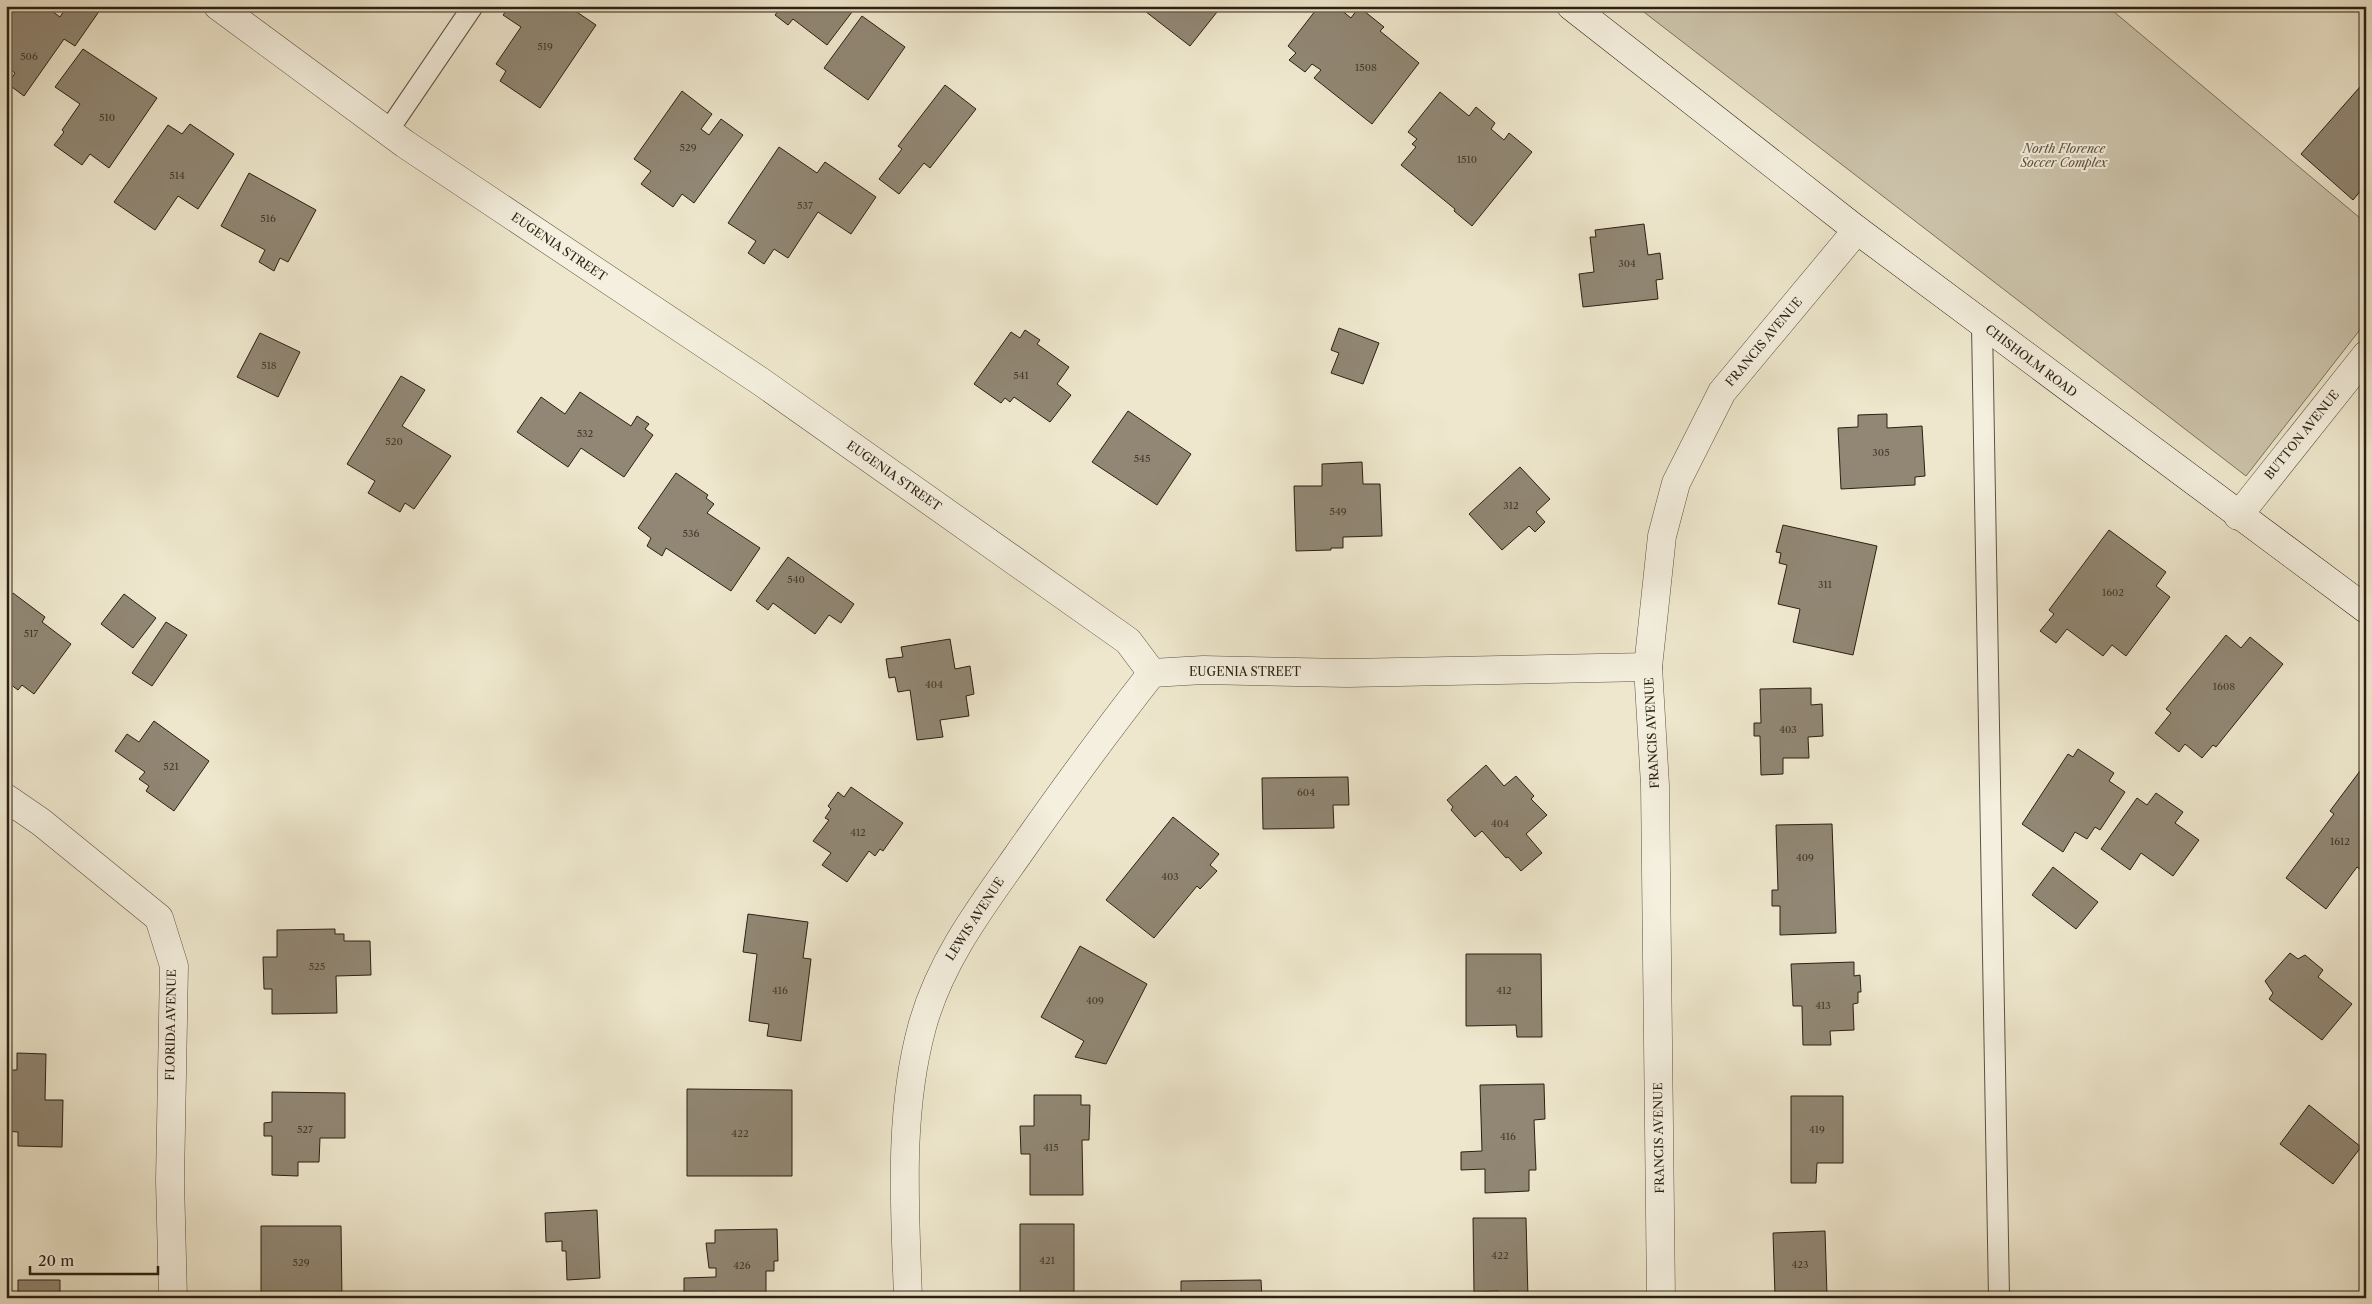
<svg xmlns="http://www.w3.org/2000/svg" width="2372" height="1304" font-family="'Libre Caslon Text',serif">
  <rect width="100%" height="100%" fill="#eee7cd"/>
  <filter id="stains"><feTurbulence type="fractalNoise" baseFrequency=".004" numOctaves="4"/><feColorMatrix values="0 0 0 0 .2 0 0 0 0 .09 0 0 0 0 .02 0 0 0 .5 -.17"/></filter>
  <radialGradient id="worn" r=".72"><stop offset=".6" stop-color="#630" stop-opacity="0"/><stop offset="1" stop-color="#630" stop-opacity=".3"/></radialGradient>
  <!-- green -->
  <polygon fill="#cdc5ad" stroke="#7c7260" points="1636,6 2107,6 2366,223 2366,322 2246,476"/>
  <!-- building -->
  <g fill="#918774" stroke="#2c2013">
    <polygon points="6,6 20,6 26,10 29,6 45,6 60,17 67,6 94,6 100,10 75,46 64,39 24,96 8,84 15,73 6,66"/>
    <polygon points="510,6 568,6 596,25 540,108 500,81 506,71 496,64 521,27 503,15"/>
    <polygon points="782,6 845,6 852,12 827,45 793,19 788,25 775,15"/>
    <polygon points="1142,6 1220,6 1221,7 1190,46 1141,8"/>
    <polygon points="1319,6 1336,6 1351,18 1359,7 1384,27 1380,31 1419,63 1372,124 1314,78 1321,70 1312,64 1305,72 1289,60 1296,53 1288,46"/>
    <polygon points="862,16 905,47 868,100 824,68"/>
    <polygon points="83,49 157,98 109,168 90,154 82,165 54,145 64,132 62,130 80,104 55,87"/>
    <polygon points="2366,80 2366,184 2353,200 2301,154"/>
    <polygon points="945,85 976,109 930,168 924,163 899,194 879,179 902,149 898,146"/>
    <polygon points="682,91 712,114 701,129 709,135 721,119 743,135 694,203 682,194 673,207 641,184 651,171 634,159"/>
    <polygon points="1440,92 1469,116 1476,107 1495,123 1491,129 1504,140 1509,133 1532,152 1472,226 1454,211 1455,209 1401,165 1416,147 1412,144 1417,139 1408,132"/>
    <polygon points="190,124 234,154 198,209 178,196 155,230 114,202 168,125 182,134"/>
    <polygon points="779,147 817,173 825,162 876,197 851,234 818,212 788,258 774,249 764,264 748,253 756,241 728,223"/>
    <polygon points="249,173 316,210 288,262 280,258 274,271 259,262 265,250 221,226"/>
    <polygon points="1644,224 1648,255 1660,253 1663,279 1656,280 1658,299 1583,307 1579,274 1594,272 1590,237 1596,237 1595,230"/>
    <polygon points="1339,328 1379,343 1363,384 1331,373 1339,353 1331,350"/>
    <polygon points="1025,330 1040,340 1037,344 1069,367 1057,384 1071,395 1050,422 1014,397 1010,402 1005,398 1001,403 974,384 1011,332 1020,338"/>
    <polygon points="260,333 300,352 278,397 237,377"/>
    <polygon points="401,376 425,390 402,426 451,456 414,509 405,503 400,512 368,493 375,481 347,464"/>
    <polygon points="580,392 631,426 637,416 649,424 645,429 653,435 624,477 581,448 568,467 517,432 541,397 565,414"/>
    <polygon points="1128,411 1191,454 1157,505 1092,462"/>
    <polygon points="1887,414 1887,428 1922,426 1925,476 1915,477 1915,485 1841,489 1838,428 1858,427 1858,415"/>
    <polygon points="1362,462 1363,484 1380,484 1382,536 1343,537 1343,548 1331,548 1331,550 1296,551 1294,486 1322,486 1322,464"/>
    <polygon points="1520,467 1550,499 1536,512 1545,522 1535,532 1529,526 1502,550 1469,514"/>
    <polygon points="676,473 708,495 706,498 714,504 707,513 760,548 731,591 666,548 662,556 647,546 651,538 638,528"/>
    <polygon points="1783,525 1877,546 1853,655 1793,642 1800,609 1778,604 1787,565 1779,563 1781,553 1776,552"/>
    <polygon points="2109,530 2166,572 2156,586 2170,597 2126,656 2112,645 2103,656 2067,629 2056,643 2040,631 2054,614 2049,610"/>
    <polygon points="788,557 854,604 841,623 829,615 815,634 773,603 768,610 756,601"/>
    <polygon points="13,593 45,617 42,622 71,644 34,694 22,685 18,690 6,681 6,596 9,598"/>
    <polygon points="124,594 156,618 133,648 101,624"/>
    <polygon points="166,622 187,635 152,686 132,673"/>
    <polygon points="2226,635 2241,648 2250,637 2283,664 2216,747 2213,745 2202,758 2185,744 2179,752 2155,733 2171,713 2166,709"/>
    <polygon points="950,639 955,669 970,666 974,694 966,696 969,716 940,720 943,737 917,740 910,690 898,692 895,677 889,678 886,659 903,657 901,647"/>
    <polygon points="1811,688 1811,705 1822,704 1823,736 1808,737 1809,758 1783,758 1783,774 1761,775 1760,736 1754,736 1754,723 1761,723 1760,689"/>
    <polygon points="154,721 209,761 174,811 146,791 149,786 139,779 145,772 115,751 127,734 139,742"/>
    <polygon points="2078,749 2114,773 2109,781 2125,792 2100,830 2095,827 2087,839 2075,832 2063,852 2022,824 2068,754 2073,757"/>
    <polygon points="2366,763 2366,874 2357,867 2326,909 2286,878 2334,814 2330,811"/>
    <polygon points="1486,765 1504,786 1516,776 1534,796 1531,799 1547,815 1526,834 1542,853 1521,871 1508,857 1506,858 1482,831 1475,837 1451,810 1453,807 1447,800"/>
    <polygon points="1348,777 1349,805 1333,805 1334,828 1263,829 1262,778"/>
    <polygon points="851,787 903,823 883,851 880,849 875,856 869,851 847,882 822,865 831,853 813,841 829,820 825,818 831,809 828,806 838,792 844,797"/>
    <polygon points="2156,793 2183,812 2175,823 2199,840 2173,876 2141,853 2130,870 2101,849 2137,798 2147,805"/>
    <polygon points="1173,817 1219,854 1210,865 1217,871 1200,889 1197,886 1154,938 1106,900"/>
    <polygon points="1832,824 1836,933 1780,935 1780,906 1772,906 1772,890 1778,890 1776,825"/>
    <polygon points="2053,867 2098,902 2076,929 2032,895"/>
    <polygon points="748,914 808,922 803,958 811,959 801,1041 767,1036 769,1024 749,1021 757,954 743,952"/>
    <polygon points="335,929 335,934 344,934 344,941 370,941 371,975 336,976 337,1013 272,1014 272,989 264,989 263,957 277,957 277,930"/>
    <polygon points="1080,946 1147,984 1106,1064 1075,1057 1084,1041 1041,1017"/>
    <polygon points="2290,953 2298,959 2305,955 2323,970 2318,977 2352,1004 2322,1040 2269,999 2273,993 2265,981"/>
    <polygon points="1466,954 1541,954 1542,1037 1517,1037 1516,1025 1466,1026"/>
    <polygon points="1854,962 1854,976 1860,975 1861,992 1858,992 1858,1003 1853,1004 1854,1030 1830,1031 1831,1045 1803,1045 1802,1006 1793,1006 1791,964"/>
    <polygon points="6,1006 9,1006 10,1035 6,1034"/>
    <polygon points="17,1053 46,1054 45,1100 63,1100 62,1147 18,1146 18,1132 6,1131 6,1070 17,1070"/>
    <polygon points="1544,1084 1545,1119 1534,1120 1536,1170 1529,1170 1529,1191 1485,1193 1485,1169 1461,1170 1461,1152 1482,1151 1480,1085"/>
    <polygon points="687,1089 792,1090 792,1176 687,1176"/>
    <polygon points="272,1092 345,1093 345,1138 320,1138 319,1162 298,1162 298,1176 272,1175 272,1136 264,1136 264,1123 272,1122"/>
    <polygon points="1034,1095 1081,1095 1081,1105 1090,1105 1089,1140 1082,1140 1083,1195 1030,1195 1030,1154 1021,1154 1020,1126 1034,1126"/>
    <polygon points="1791,1096 1843,1096 1843,1163 1817,1163 1816,1183 1791,1183"/>
    <polygon points="2309,1105 2361,1147 2333,1184 2280,1144"/>
    <polygon points="597,1210 600,1278 567,1280 566,1251 562,1251 562,1241 546,1242 545,1213"/>
    <polygon points="1473,1218 1526,1218 1528,1298 1499,1298 1498,1291 1474,1292"/>
    <polygon points="1020,1224 1074,1224 1074,1297 1020,1298"/>
    <polygon points="261,1226 341,1226 342,1298 261,1298"/>
    <polygon points="777,1229 778,1261 774,1261 774,1271 766,1271 766,1298 715,1296 715,1292 684,1293 684,1278 716,1277 716,1268 709,1268 706,1243 715,1243 715,1230"/>
    <polygon points="1825,1231 1827,1295 1836,1294 1837,1298 1765,1298 1765,1295 1775,1295 1773,1233"/>
    <polygon points="18,1280 60,1280 60,1298 9,1298 18,1297"/>
    <polygon points="1261,1280 1262,1298 1181,1298 1181,1281"/>
  </g>
  <g fill="none" stroke-linecap="round" stroke-linejoin="round">
    <defs>
      <g id="service">
        <polyline points="388,131 473,6"/>
        <polyline points="1982,325 1999,1298"/>
      </g>
      <g id="minor">
        <polyline points="218,6 405,144 760,381 1128,641 1152,673 1203,670 1347,673 1648,667"/>
        <polyline points="2238,516 2366,355"/>
        <polyline points="6,798 41,822 159,918 174,966 170,1181 173,1298"/>
        <path d="M908,1298C905,1208 898,1115 922,1027C939,964 978,911 1015,859C1059,796 1104,734 1152,673"/>
        <polyline points="1661,1298 1655,785 1648,667 1662,536 1676,483 1722,392 1857,230"/>
      </g>
      <polyline id="secondary" points="1571,6 1857,230 2366,609"/>
    </defs>
    <!-- service casing -->
    <use href="#service" stroke="#5c5242" stroke-width="22"/>
    <!-- minor casing -->
    <use href="#minor" stroke="#5c5242" stroke-width="29"/>
    <!-- secondary casing -->
    <use href="#secondary" stroke="#2c2013" stroke-width="29"/>
    <!-- service -->
    <use href="#service" stroke="#f4efde" stroke-width="20"/>
    <!-- minor -->
    <use href="#minor" stroke="#f4efde" stroke-width="28"/>
    <!-- secondary -->
    <use href="#secondary" stroke="#f4efde" stroke-width="28"/>
  </g>
  <g text-anchor="middle" stroke-width="4" stroke-linejoin="round" paint-order="stroke">
    <!-- number labels -->
    <g font-size="10" fill="#453a2b">
      <text x="545" y="50">519</text>
      <text x="29" y="60">506</text>
      <text x="1366" y="71">1508</text>
      <text x="107" y="121">510</text>
      <text x="688" y="151">529</text>
      <text x="1467" y="163">1510</text>
      <text x="177" y="179">514</text>
      <text x="805" y="209">537</text>
      <text x="268" y="222">516</text>
      <text x="1627" y="267">304</text>
      <text x="269" y="369">518</text>
      <text x="1021" y="379">541</text>
      <text x="585" y="437">532</text>
      <text x="394" y="445">520</text>
      <text x="1881" y="456">305</text>
      <text x="1142" y="462">545</text>
      <text x="1511" y="509">312</text>
      <text x="1338" y="515">549</text>
      <text x="691" y="537">536</text>
      <text x="796" y="583">540</text>
      <text x="1825" y="588">311</text>
      <text x="2113" y="596">1602</text>
      <text x="31" y="637">517</text>
      <text x="934" y="688">404</text>
      <text x="2224" y="690">1608</text>
      <text x="1788" y="733">403</text>
      <text x="171" y="770">521</text>
      <text x="1306" y="796">604</text>
      <text x="1500" y="827">404</text>
      <text x="858" y="836">412</text>
      <text x="2340" y="845">1612</text>
      <text x="1805" y="861">409</text>
      <text x="1170" y="880">403</text>
      <text x="317" y="970">525</text>
      <text x="780" y="994">416</text>
      <text x="1504" y="994">412</text>
      <text x="1095" y="1004">409</text>
      <text x="1823" y="1009">413</text>
      <text x="305" y="1133">527</text>
      <text x="1817" y="1133">419</text>
      <text x="740" y="1137">422</text>
      <text x="1508" y="1140">416</text>
      <text x="1051" y="1151">415</text>
      <text x="1500" y="1259">422</text>
      <text x="1047" y="1264">421</text>
      <text x="301" y="1266">529</text>
      <text x="1800" y="1268">423</text>
      <text x="742" y="1269">426</text>
    </g>
    <!-- park labels -->
    <g font-size="12" font-style="italic" fill="#5c5241" stroke="#f4efde">
      <text x="2064" y="153">North Florence<tspan x="2064" dy="14">Soccer Complex</tspan></text>
    </g>
    <!-- street labels -->
    <g font-size="12" fill="#2c2013" stroke="#f4efde">
      <text transform="translate(559 247) rotate(34)" y="4">EUGENIA STREET</text>
      <text transform="translate(1764 342) rotate(-50)" y="4">FRANCIS AVENUE</text>
      <text transform="translate(2031 361) rotate(37)" y="4">CHISHOLM ROAD</text>
      <text transform="translate(2302 435) rotate(-51)" y="4">BUTTON AVENUE</text>
      <text transform="translate(894 476) rotate(35)" y="4">EUGENIA STREET</text>
      <text x="1245" y="676">EUGENIA STREET</text>
      <text transform="translate(1652 733) rotate(-93)" y="4">FRANCIS AVENUE</text>
      <text transform="translate(975 919) rotate(-57)" y="4">LEWIS AVENUE</text>
      <text transform="translate(171 1025) rotate(-89)" y="4">FLORIDA AVENUE</text>
      <text transform="translate(1659 1138) rotate(-91)" y="4">FRANCIS AVENUE</text>
    </g>
  </g>
  <!-- margin -->
  <rect width="2372" height="1304" fill="none" stroke="#eee7cd" stroke-width="25"/>
  <rect x="8" y="8" width="2357" height="1289" fill="none" stroke="#2c2013" stroke-width="2.5"/>
  <rect x="12" y="12" width="2347" height="1279" fill="none" stroke="#2c2013"/>
  <!-- scale -->
  <path d="M30 1266v8h128v-8" fill="none" stroke="#2c2013" stroke-width="2.5"/>
  <text x="38" y="1266" font-size="15" fill="#2c2013" stroke="#f4efde" stroke-width="4" paint-order="stroke">20 m</text>
  <rect width="100%" height="100%" filter="url(#stains)"/>
  <rect width="100%" height="100%" fill="url(#worn)"/>
</svg>
